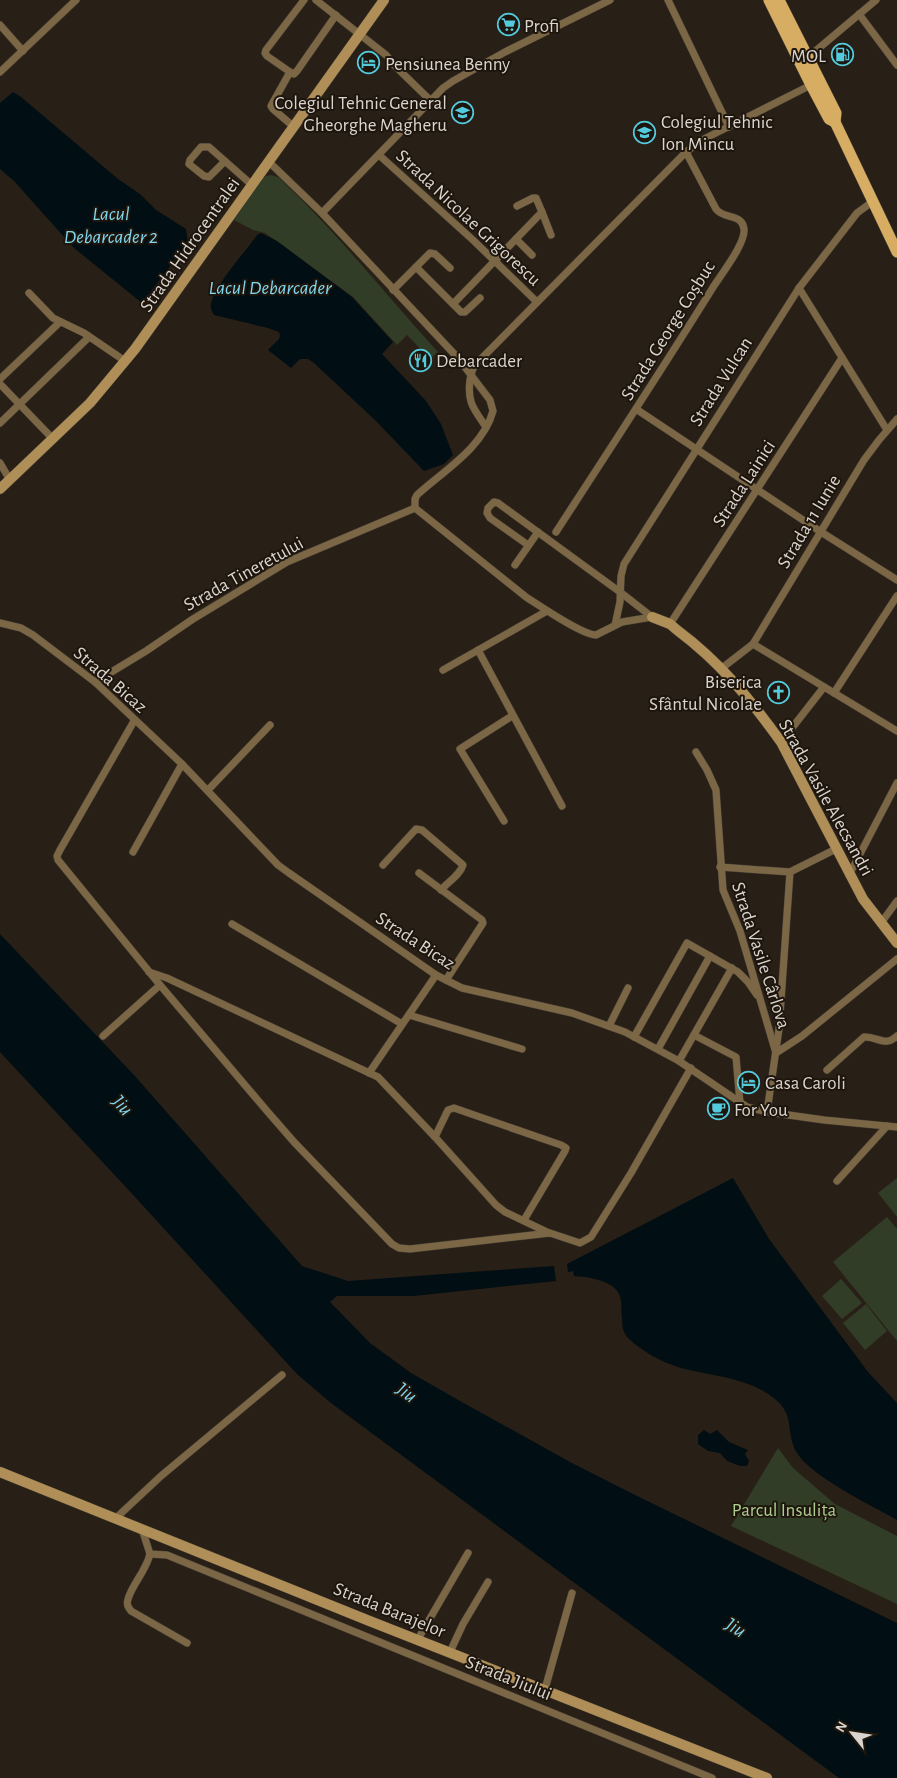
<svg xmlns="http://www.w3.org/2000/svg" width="897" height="1778" font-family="'Alegreya Sans',sans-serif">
  <rect width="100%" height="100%" fill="#281f16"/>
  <!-- green -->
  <g fill="#313d26">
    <path d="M271,175L278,177C336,231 385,294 438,352L430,359L407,335L397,345L353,297L265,233L253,230L234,220L261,180L266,176Z"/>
    <polygon points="897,1178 897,1217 878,1193"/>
    <polygon points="887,1217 897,1229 897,1341 833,1262"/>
    <polygon points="841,1279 862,1303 842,1319 822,1296"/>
    <polygon points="866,1304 887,1331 865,1350 843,1323"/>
    <polygon points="778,1448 793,1468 835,1504 897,1536 897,1604 731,1526"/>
  </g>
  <!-- water -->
  <g fill="#010e13">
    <polygon points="13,92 21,97 118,179 140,194 156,210 186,229 188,243 142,303 74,248 14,181 0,169 0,103"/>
    <path d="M261,233L277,241L352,297L393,342L382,354L426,401L441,424L453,455L444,464L424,471L375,420L314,363L308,359H300L291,368L268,350L279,339L280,336L279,332L268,328L214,315C212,311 210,309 211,304C214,286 246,251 257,235Z"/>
    <polygon points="0,934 134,1075 302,1266 348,1281 554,1266 556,1281 414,1296 337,1296 330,1302 370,1343 411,1373 460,1401 570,1462 629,1492 897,1623 897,1778 839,1778 331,1403 297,1374 124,1185 0,1052"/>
    <path d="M733,1178L769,1239L868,1372L897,1403V1520C871,1505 812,1477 797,1453C785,1434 796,1416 775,1399C749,1377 709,1376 678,1367C661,1362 642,1351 629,1339C623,1333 622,1327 622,1318C621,1311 622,1303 620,1296C614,1280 588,1277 574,1276L573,1271L568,1272L567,1264Z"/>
    <polygon points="704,1430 710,1434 717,1430 729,1442 748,1450 745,1454 749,1461 747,1466 740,1466 727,1461 720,1453 708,1451 698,1444 698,1435"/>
  </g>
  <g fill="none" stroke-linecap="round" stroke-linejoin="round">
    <defs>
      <g id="street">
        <polyline points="304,0 266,50 265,53 267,56 290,72 294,74 297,71 336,15"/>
        <polyline points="316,0 386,55 394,65 430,100"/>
        <polyline points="668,0 729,127"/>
        <polyline points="859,14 897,65"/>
        <polyline points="0,25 23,51"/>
        <polyline points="806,59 876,0"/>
        <polyline points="0,72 76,0"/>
        <polyline points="290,72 271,106 273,109 294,127"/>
        <polyline points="379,155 473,240 537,302"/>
        <polyline points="225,161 209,177 204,176 189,164 190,160 201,147 209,147 252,185"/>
        <path d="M269,162L322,213L458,358L490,400L493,411C483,448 443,471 417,495L415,499V508L526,597C540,606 582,635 596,635L622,622L652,617L620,592L498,503L494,502L488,508L487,513L490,518L528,545"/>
        <polyline points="542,212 551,235"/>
        <polyline points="322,213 443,88 453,81 505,52 610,0"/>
        <polyline points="516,239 532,255"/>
        <polyline points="416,267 461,312 465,312 480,298"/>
        <polyline points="799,288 887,430"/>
        <polyline points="393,290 430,253 435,254 450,268"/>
        <polyline points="29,293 53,318 84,333 125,361"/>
        <polyline points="453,304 542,212 536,198 533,198 517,206"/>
        <polyline points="0,379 60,322"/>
        <polyline points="0,384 53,439"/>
        <polyline points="636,409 821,532 897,580"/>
        <polyline points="0,423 89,337"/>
        <path d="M486,427C474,409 467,403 470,380C471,374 472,370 475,365L686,152L702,140L811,85"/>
        <polyline points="0,463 10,480"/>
        <path d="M556,532C608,452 661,371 712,289C720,276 746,243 744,229C742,213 724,220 716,209L686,152"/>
        <polyline points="515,565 538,532"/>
        <polyline points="0,623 21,628 33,635 95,682 182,764 278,865 289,873 436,975 462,988 572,1013 625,1032 679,1061 747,1107 767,1112 824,1120 897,1127"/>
        <polyline points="670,624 842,358"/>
        <polyline points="615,625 620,602 621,576 624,564 799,288 857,213 872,202"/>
        <polyline points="753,644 897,731"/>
        <polyline points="478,650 562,806"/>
        <polyline points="722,668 753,644 864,460 879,440 897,419"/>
        <polyline points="443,670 547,611"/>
        <polyline points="95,682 146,651 193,619 287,562 415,508"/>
        <polyline points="834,693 897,596"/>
        <polyline points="134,721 60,850 57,856 58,860 160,985 267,1111 294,1142 392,1244 399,1248 410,1249 550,1233 580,1243 591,1237 631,1173 691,1068"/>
        <polyline points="781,742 824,687"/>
        <polyline points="696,752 707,770 716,790 723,890 740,931 776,1053 802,1036 897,959"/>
        <polyline points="208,790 270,725"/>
        <polyline points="504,821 460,749 512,716"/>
        <polyline points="133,852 182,764"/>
        <path d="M383,865L416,829L422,830L463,865C460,875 448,882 441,890"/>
        <polyline points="720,867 790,872 836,849"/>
        <polyline points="419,873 482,920 483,923 446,980"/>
        <polyline points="849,875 897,783"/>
        <polyline points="881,923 897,901"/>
        <polyline points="232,924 402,1024"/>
        <polyline points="149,972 167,978 378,1077 435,1137 496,1205 505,1212 549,1233"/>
        <polyline points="409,1015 522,1049"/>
        <polyline points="609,1026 628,988"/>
        <polyline points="694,1035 736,1057 740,1103"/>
        <polyline points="103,1036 160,985"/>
        <polyline points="634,1037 687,943 738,972 748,982 757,995"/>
        <polyline points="658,1049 710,956"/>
        <polyline points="679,1061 732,968"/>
        <path d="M827,1070L864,1037C878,1036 884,1048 897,1036"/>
        <polyline points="369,1073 436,975"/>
        <polyline points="767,1112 779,1029 790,872"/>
        <polyline points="435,1137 448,1110 454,1108 561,1145 566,1148 565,1151 524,1220"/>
        <polyline points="837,1181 887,1126"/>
        <polyline points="116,1518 161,1476 282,1375"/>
        <polyline points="142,1529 150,1554 167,1555 712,1778"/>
        <path d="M150,1554C146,1571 133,1583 128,1599C126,1604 128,1607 131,1611L187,1643"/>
        <polyline points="418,1639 468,1553"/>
        <polyline points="450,1652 463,1624 488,1582"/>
        <polyline points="545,1689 572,1593"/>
      </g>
      <g id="secondary">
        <polyline points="0,489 90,403 135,349 384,0"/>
        <path d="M652,617L670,624L677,630C720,662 750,699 781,742L863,899L897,943"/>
        <polyline points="0,1472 367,1620 767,1778"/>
      </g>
      <g id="primary">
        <polyline points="769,0 811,85 829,119 835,122"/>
        <polyline points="779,0 836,113 835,122 897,252"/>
      </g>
    </defs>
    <!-- street casing -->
    <use href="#street" stroke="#443c33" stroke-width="8"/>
    <!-- secondary casing -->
    <use href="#secondary" stroke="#443c33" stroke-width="11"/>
    <!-- primary casing -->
    <use href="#primary" stroke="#443c33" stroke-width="12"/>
    <!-- street -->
    <use href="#street" stroke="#7b6745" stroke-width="7"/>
    <!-- secondary -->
    <use href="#secondary" stroke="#af8f57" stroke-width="10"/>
    <!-- primary -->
    <use href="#primary" stroke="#d7ad64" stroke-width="11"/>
  </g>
  <!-- icons -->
  <defs>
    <symbol id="supermarket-ring" viewBox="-11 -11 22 22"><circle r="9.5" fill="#1e160d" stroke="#54cadd" stroke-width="1.5"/><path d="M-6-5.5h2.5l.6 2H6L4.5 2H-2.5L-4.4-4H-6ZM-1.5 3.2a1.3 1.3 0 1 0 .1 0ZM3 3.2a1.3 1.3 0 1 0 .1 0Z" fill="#54cadd"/></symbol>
    <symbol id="fuel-ring" viewBox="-11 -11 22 22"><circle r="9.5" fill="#1e160d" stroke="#54cadd" stroke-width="1.5"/><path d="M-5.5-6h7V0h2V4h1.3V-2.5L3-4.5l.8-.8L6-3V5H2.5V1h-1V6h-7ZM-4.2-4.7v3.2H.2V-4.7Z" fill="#54cadd"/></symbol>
    <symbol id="hotel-ring" viewBox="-11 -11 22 22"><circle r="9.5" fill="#1e160d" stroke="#54cadd" stroke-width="1.5"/><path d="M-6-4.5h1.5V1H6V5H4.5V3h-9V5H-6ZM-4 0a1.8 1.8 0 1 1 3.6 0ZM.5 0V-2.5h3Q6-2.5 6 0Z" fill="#54cadd"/></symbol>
    <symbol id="school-ring" viewBox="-11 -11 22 22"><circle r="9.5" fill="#1e160d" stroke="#54cadd" stroke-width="1.5"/><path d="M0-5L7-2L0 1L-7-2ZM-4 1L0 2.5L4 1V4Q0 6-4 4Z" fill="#54cadd"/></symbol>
    <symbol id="restaurant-ring" viewBox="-11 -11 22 22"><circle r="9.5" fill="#1e160d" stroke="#54cadd" stroke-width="1.5"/><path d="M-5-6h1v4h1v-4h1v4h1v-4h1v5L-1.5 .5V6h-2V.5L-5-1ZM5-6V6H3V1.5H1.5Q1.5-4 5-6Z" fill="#54cadd"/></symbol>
    <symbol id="church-ring" viewBox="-11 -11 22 22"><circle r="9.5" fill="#1e160d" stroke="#54cadd" stroke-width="1.5"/><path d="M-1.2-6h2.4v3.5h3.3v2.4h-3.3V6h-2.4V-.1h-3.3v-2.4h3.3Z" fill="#54cadd"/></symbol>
    <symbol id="cafe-ring" viewBox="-11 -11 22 22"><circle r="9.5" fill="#1e160d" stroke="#54cadd" stroke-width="1.5"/><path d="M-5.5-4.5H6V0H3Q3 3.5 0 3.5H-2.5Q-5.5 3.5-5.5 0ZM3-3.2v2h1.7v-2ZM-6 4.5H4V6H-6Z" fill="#54cadd"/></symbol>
  </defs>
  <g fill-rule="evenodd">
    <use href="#supermarket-ring" x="496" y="12" width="25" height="25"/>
    <use href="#fuel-ring" x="830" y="42" width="25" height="25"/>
    <use href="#hotel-ring" x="356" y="50" width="25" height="25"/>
    <use href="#school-ring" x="450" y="100" width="25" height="25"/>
    <use href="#school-ring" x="632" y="120" width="25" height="25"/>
    <use href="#restaurant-ring" x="408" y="348" width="25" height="25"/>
    <use href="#church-ring" x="766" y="680" width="25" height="25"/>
    <use href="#hotel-ring" x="736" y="1070" width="25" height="25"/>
    <use href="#cafe-ring" x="706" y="1096" width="25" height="25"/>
  </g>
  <g text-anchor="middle" stroke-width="4" stroke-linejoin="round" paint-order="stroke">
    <!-- poi labels -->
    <g font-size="19" fill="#dad4ce" stroke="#1e160d" text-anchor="start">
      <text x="524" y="32">Profi</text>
      <text x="826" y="62" text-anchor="end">MOL</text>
      <text x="385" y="70">Pensiunea Benny</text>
      <text x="447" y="109" text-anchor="end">Colegiul Tehnic General<tspan x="447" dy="22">Gheorghe Magheru</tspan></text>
      <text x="661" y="128">Colegiul Tehnic<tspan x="661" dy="22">Ion Mincu</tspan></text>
      <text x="436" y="367">Debarcader</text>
      <text x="762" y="688" text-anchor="end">Biserica<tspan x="762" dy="22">Sfântul Nicolae</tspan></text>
      <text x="765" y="1089">Casa Caroli</text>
      <text x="734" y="1116">For You</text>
    </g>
    <!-- street labels -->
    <g font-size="19" fill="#dad4ce" stroke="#1e160d">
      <text transform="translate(469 217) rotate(43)" y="7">Strada Nicolae Grigorescu</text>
      <text transform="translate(189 244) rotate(-55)" y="7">Strada Hidrocentralei</text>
      <text transform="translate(667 330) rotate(-58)" y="7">Strada George Coșbuc</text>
      <text transform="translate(720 381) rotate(-58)" y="7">Strada Vulcan</text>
      <text transform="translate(743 483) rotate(-57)" y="7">Strada Lainici</text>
      <text transform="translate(808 521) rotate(-59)" y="7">Strada 11 Iunie</text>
      <text transform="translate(243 573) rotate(-29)" y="7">Strada Tineretului</text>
      <text transform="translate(111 679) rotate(41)" y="7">Strada Bicaz</text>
      <text transform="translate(827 797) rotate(61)" y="7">Strada Vasile Alecsandri</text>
      <text transform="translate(416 940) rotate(33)" y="7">Strada Bicaz</text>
      <text transform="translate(762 955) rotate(72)" y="7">Strada Vasile Cârlova</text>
      <text transform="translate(390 1609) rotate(22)" y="7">Strada Barajelor</text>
      <text transform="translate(509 1677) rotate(22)" y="7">Strada Jiului</text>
    </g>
    <!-- park labels -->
    <g font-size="19" fill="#adcd8f" stroke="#1e160d">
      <text x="784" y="1516">Parcul Insulița</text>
    </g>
    <!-- water labels -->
    <g font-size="20" font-style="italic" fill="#7fd7f0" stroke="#1e160d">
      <text x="111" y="220">Lacul<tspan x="111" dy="23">Debarcader 2</tspan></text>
      <text x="270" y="294">Lacul Debarcader</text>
      <text transform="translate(123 1105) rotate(48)" y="7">Jiu</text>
      <text transform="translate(407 1392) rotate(36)" y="7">Jiu</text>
      <text transform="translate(736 1627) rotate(32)" y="7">Jiu</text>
    </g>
  </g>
  <!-- north arrow -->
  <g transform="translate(852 1733) rotate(300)" stroke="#1e160d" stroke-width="4" paint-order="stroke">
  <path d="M0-4L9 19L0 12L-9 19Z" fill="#dad4ce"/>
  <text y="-8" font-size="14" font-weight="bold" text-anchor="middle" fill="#dad4ce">N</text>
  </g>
</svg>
